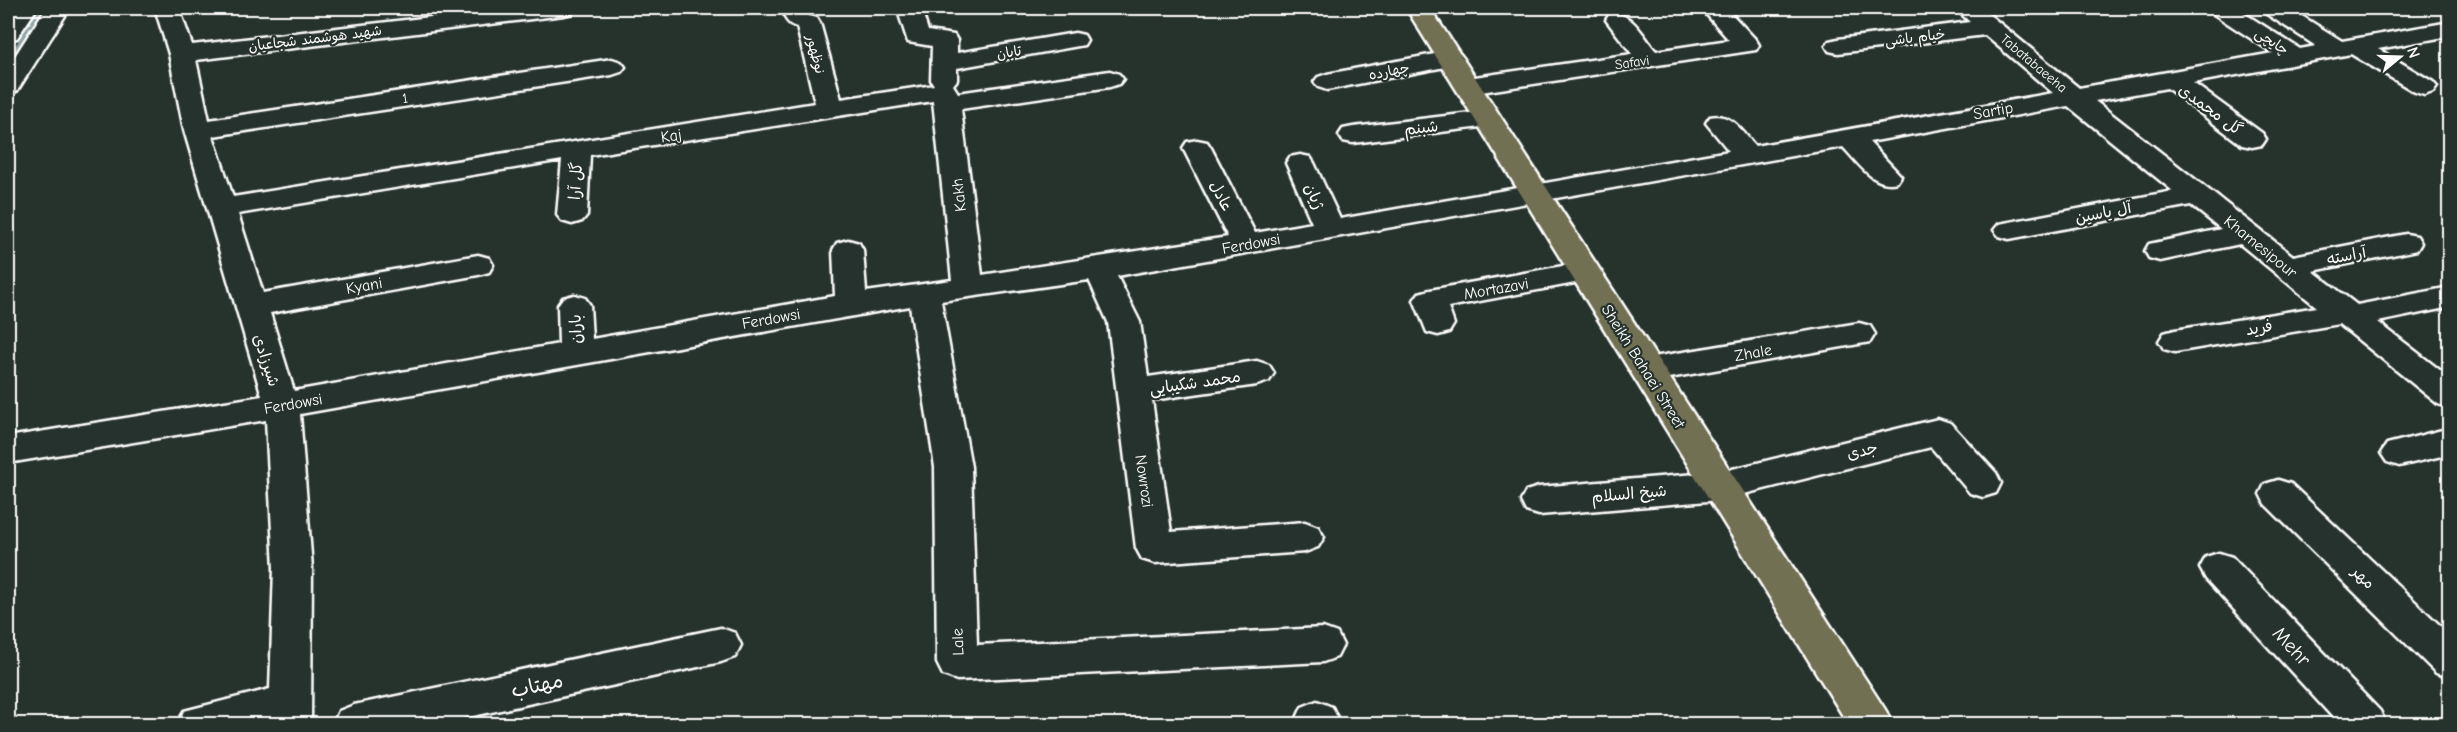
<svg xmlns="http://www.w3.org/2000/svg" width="2457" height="732" font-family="'Comic Neue','Playpen Sans Arabic',sans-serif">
  <rect width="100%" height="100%" fill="#26332d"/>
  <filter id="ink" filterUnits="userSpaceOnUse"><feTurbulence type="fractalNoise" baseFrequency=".0167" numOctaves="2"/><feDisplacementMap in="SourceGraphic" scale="12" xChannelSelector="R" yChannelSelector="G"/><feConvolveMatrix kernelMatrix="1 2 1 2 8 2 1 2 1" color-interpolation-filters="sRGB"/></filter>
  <g filter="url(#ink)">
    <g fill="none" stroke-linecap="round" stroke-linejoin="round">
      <!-- stream -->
      <polyline stroke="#8ea4a4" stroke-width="9" points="8,66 44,8"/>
      <defs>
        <g id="minor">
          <polygon points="13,8 37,8 17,38 8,40 8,16"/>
          <polygon points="46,8 70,8 17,91 8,94 8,67"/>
          <path d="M155,8H179L192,45L508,8H576L572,13L564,15L196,60L209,120L612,59L621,62L625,67L621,72L612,75L213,136L233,197L815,103L797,27C786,24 785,18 783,8H807L809,16L817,18L820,23L841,99L934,85L931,80L932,46L908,42L897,8H921L928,31L954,35L957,40V53L1075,33L1084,35L1087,40L1084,45L957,68V80L953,85L958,93L1110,71L1119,74L1123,79L1119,84L1110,87L961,109L982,275L1228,237L1183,148L1187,142L1197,140L1207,142L1211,148L1255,233L1312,223L1286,163L1290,157L1300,155L1310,157L1314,163L1340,219L1729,151L1706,123L1710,117C1731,112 1742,131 1755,146L2053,93L1985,35L1838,53L1829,51L1826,46L1829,41L1838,39L1970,22L1955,8H1981L2079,88L2273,53L2212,13L2208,8H2236L2300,49L2316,46L2265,13L2261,8H2289L2342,41L2450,22V36L2378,49L2433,82L2437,87L2433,92L2424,95L2415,92L2351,54L2193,83L2262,133L2266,139L2262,145L2252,147L2242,145L2167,88L2095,101L2293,256L2406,234L2417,236L2421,243L2417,250L2313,271L2357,305L2450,287V307L2378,322L2450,378V408L2438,404L2339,324L2175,352L2164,349L2159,341L2164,333L2175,330L2317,307L2240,244L2160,261L2149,258L2145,251L2149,244L2221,229L2191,205L2009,239L1999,236L1994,230L1999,224L2173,191L2068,106L1869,142L1901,176L1897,182C1873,188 1859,163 1843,147L1117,276L1140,322L1148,377L1257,361L1269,365L1274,373L1269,381L1257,385L1152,400L1171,532L1305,522L1318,527L1324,537L1318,547L1305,552L1155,563L1142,559L1136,548L1108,322L1089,280L941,301L971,467L977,645L1323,628L1337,633L1343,645L1337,657L1323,662L957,680L943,675L937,663L935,467L910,306L300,414L312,568L311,724H178L184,711L270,689L274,568L266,420L8,463V437L262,396L184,130L169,54ZM933,101L952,280L866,292L863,250L859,243L848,240L837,243L833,250L835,296L592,339L590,305L585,298L574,295L563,298L558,305L559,344L294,391L270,313L478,275L489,272L493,265L489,258L478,255L263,293L238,214L562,160L557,215L562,221L572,224L582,221L587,215L590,155Z"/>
          <path d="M1701,8H1726L1756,40L1759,45L1756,50L1468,94L1459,91L1455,86L1459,81L1468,78L1632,54L1606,20L1609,15C1631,9 1643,36 1656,51L1729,40Z"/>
          <polygon points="1451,51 1460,54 1464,59 1460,64 1327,90 1318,87 1314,82 1318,77 1327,74"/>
          <polygon points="1488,111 1497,113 1501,119 1497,125 1353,143 1343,141 1339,135 1343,129 1353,127"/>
          <polygon points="1585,262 1596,265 1600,272 1596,279 1448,307 1454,324 1449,332 1438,335 1427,332 1414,300 1419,293 1430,290"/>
          <polygon points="1859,323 1870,326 1875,334 1870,342 1647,382 1635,378 1630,370 1635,362 1647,358"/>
          <polygon points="1938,419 1950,423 1996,473 2001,483 1996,493 1983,497 1970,493 1931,447 1720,500 1539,515 1526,511 1521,501 1526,491 1539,487 1720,472"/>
          <polygon points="2450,428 2450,454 2399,466 2387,462 2381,453 2387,444"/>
          <polygon points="2278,480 2291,484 2450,635 2450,678 2436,673 2265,504 2260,494 2265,484"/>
          <polygon points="2219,553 2232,557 2380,711 2386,724 2339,724 2206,579 2200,568 2206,557"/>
          <polygon points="721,628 735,633 741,645 735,657 721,662 436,724 333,724 339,711 354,705"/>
          <polygon points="1317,701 1332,707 1340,724 1298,724 1296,720 1302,707"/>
        </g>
        <polygon id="major" points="1406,8 1430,8 1886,711 1892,724 1848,724"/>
      </defs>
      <!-- minor casing -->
      <use href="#minor" stroke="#fff" stroke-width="5"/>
      <!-- major casing -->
      <use href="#major" stroke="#fff" stroke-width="5"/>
      <!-- minor -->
      <use href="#minor" fill="#26332d" fill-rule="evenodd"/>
      <!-- major -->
      <use href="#major" fill="#716f52" fill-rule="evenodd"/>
    </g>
  </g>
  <g text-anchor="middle" stroke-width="4.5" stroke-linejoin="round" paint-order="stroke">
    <!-- far-street labels -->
    <g font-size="14" fill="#fff" stroke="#26332d">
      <text transform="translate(1915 37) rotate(-7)" y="5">خیام باشی</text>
      <text transform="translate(315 38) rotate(-7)" y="5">شهید هوشمند شجاعیان</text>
      <text transform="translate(2272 41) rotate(33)" y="5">چایچی</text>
      <text transform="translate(1009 52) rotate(-10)" y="5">تابان</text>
      <text transform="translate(816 54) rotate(76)" y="5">نوظهور</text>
      <text transform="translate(1632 62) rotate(-8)" y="5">Safavi</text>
      <text transform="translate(2034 63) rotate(40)" y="5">Tabatabaeeha</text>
      <text transform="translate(1389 71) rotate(-11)" y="5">چهارده</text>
      <text transform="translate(405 98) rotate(-9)" y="5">1</text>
    </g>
    <!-- street labels -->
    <g font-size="16" fill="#fff" stroke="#26332d">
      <text transform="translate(2211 109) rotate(36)" y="6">گل محمدی</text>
      <text transform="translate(1993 110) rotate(-10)" y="6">Sartip</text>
      <text transform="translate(1421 127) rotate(-7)" y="6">شبنم</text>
      <text transform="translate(671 135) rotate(-8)" y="6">Kaj</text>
      <text transform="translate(575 181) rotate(-86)" y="6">گل آرا</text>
      <text transform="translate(958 195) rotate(-97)" y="6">Kakh</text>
      <text transform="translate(1222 196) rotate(63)" y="6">عادل</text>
      <text transform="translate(1315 196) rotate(65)" y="6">ژیان</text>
      <text transform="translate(2103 212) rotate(-11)" y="6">آل یاسین</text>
      <text transform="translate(1251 243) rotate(-10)" y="6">Ferdowsi</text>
      <text transform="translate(2261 246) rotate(39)" y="6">Khamesipour</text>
      <text transform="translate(2346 255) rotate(-11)" y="6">آراسته</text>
      <text transform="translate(364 285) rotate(-10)" y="6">Kyani</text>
      <text transform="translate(1496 288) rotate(-10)" y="6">Mortazavi</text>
      <text transform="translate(771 318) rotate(-10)" y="6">Ferdowsi</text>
      <text transform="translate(2259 327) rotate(-10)" y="6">فرید</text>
      <text transform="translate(575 329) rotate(-92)" y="6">باران</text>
      <text transform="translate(1753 352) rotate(-10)" y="6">Zhale</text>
      <text transform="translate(267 360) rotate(72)" y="6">شیرزادی</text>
      <text transform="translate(1644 366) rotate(58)" y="6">Sheikh Bahaei Street</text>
      <text transform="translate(1195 382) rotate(-8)" y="6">محمد شکیبایی</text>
      <text transform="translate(293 403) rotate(-10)" y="6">Ferdowsi</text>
      <text transform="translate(1862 450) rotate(-14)" y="6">جدی</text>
      <text transform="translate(1145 481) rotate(82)" y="6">Nowrozi</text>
      <text transform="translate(1629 493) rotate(-5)" y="6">شیخ السلام</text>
      <text transform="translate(2364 577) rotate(44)" y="6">مهر</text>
      <text transform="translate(957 642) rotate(-92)" y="6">Lale</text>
    </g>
    <!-- near-street labels -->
    <g font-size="20" fill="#fff" stroke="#26332d">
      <text transform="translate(2292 646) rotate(47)" y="7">Mehr</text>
      <text transform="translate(537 685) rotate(-12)" y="7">مهتاب</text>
    </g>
  </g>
  <!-- margin -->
  <rect width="2457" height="732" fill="none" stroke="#26332d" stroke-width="30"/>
  <rect x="15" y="15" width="2427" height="702" fill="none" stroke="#fff" stroke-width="2" filter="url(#ink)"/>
  <!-- north arrow -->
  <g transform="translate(2400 57) rotate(71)" stroke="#26332d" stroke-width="4.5" paint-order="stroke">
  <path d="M0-4.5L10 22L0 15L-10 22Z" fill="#ffffff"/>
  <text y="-9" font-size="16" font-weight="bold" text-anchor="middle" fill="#ffffff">N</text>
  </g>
</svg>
